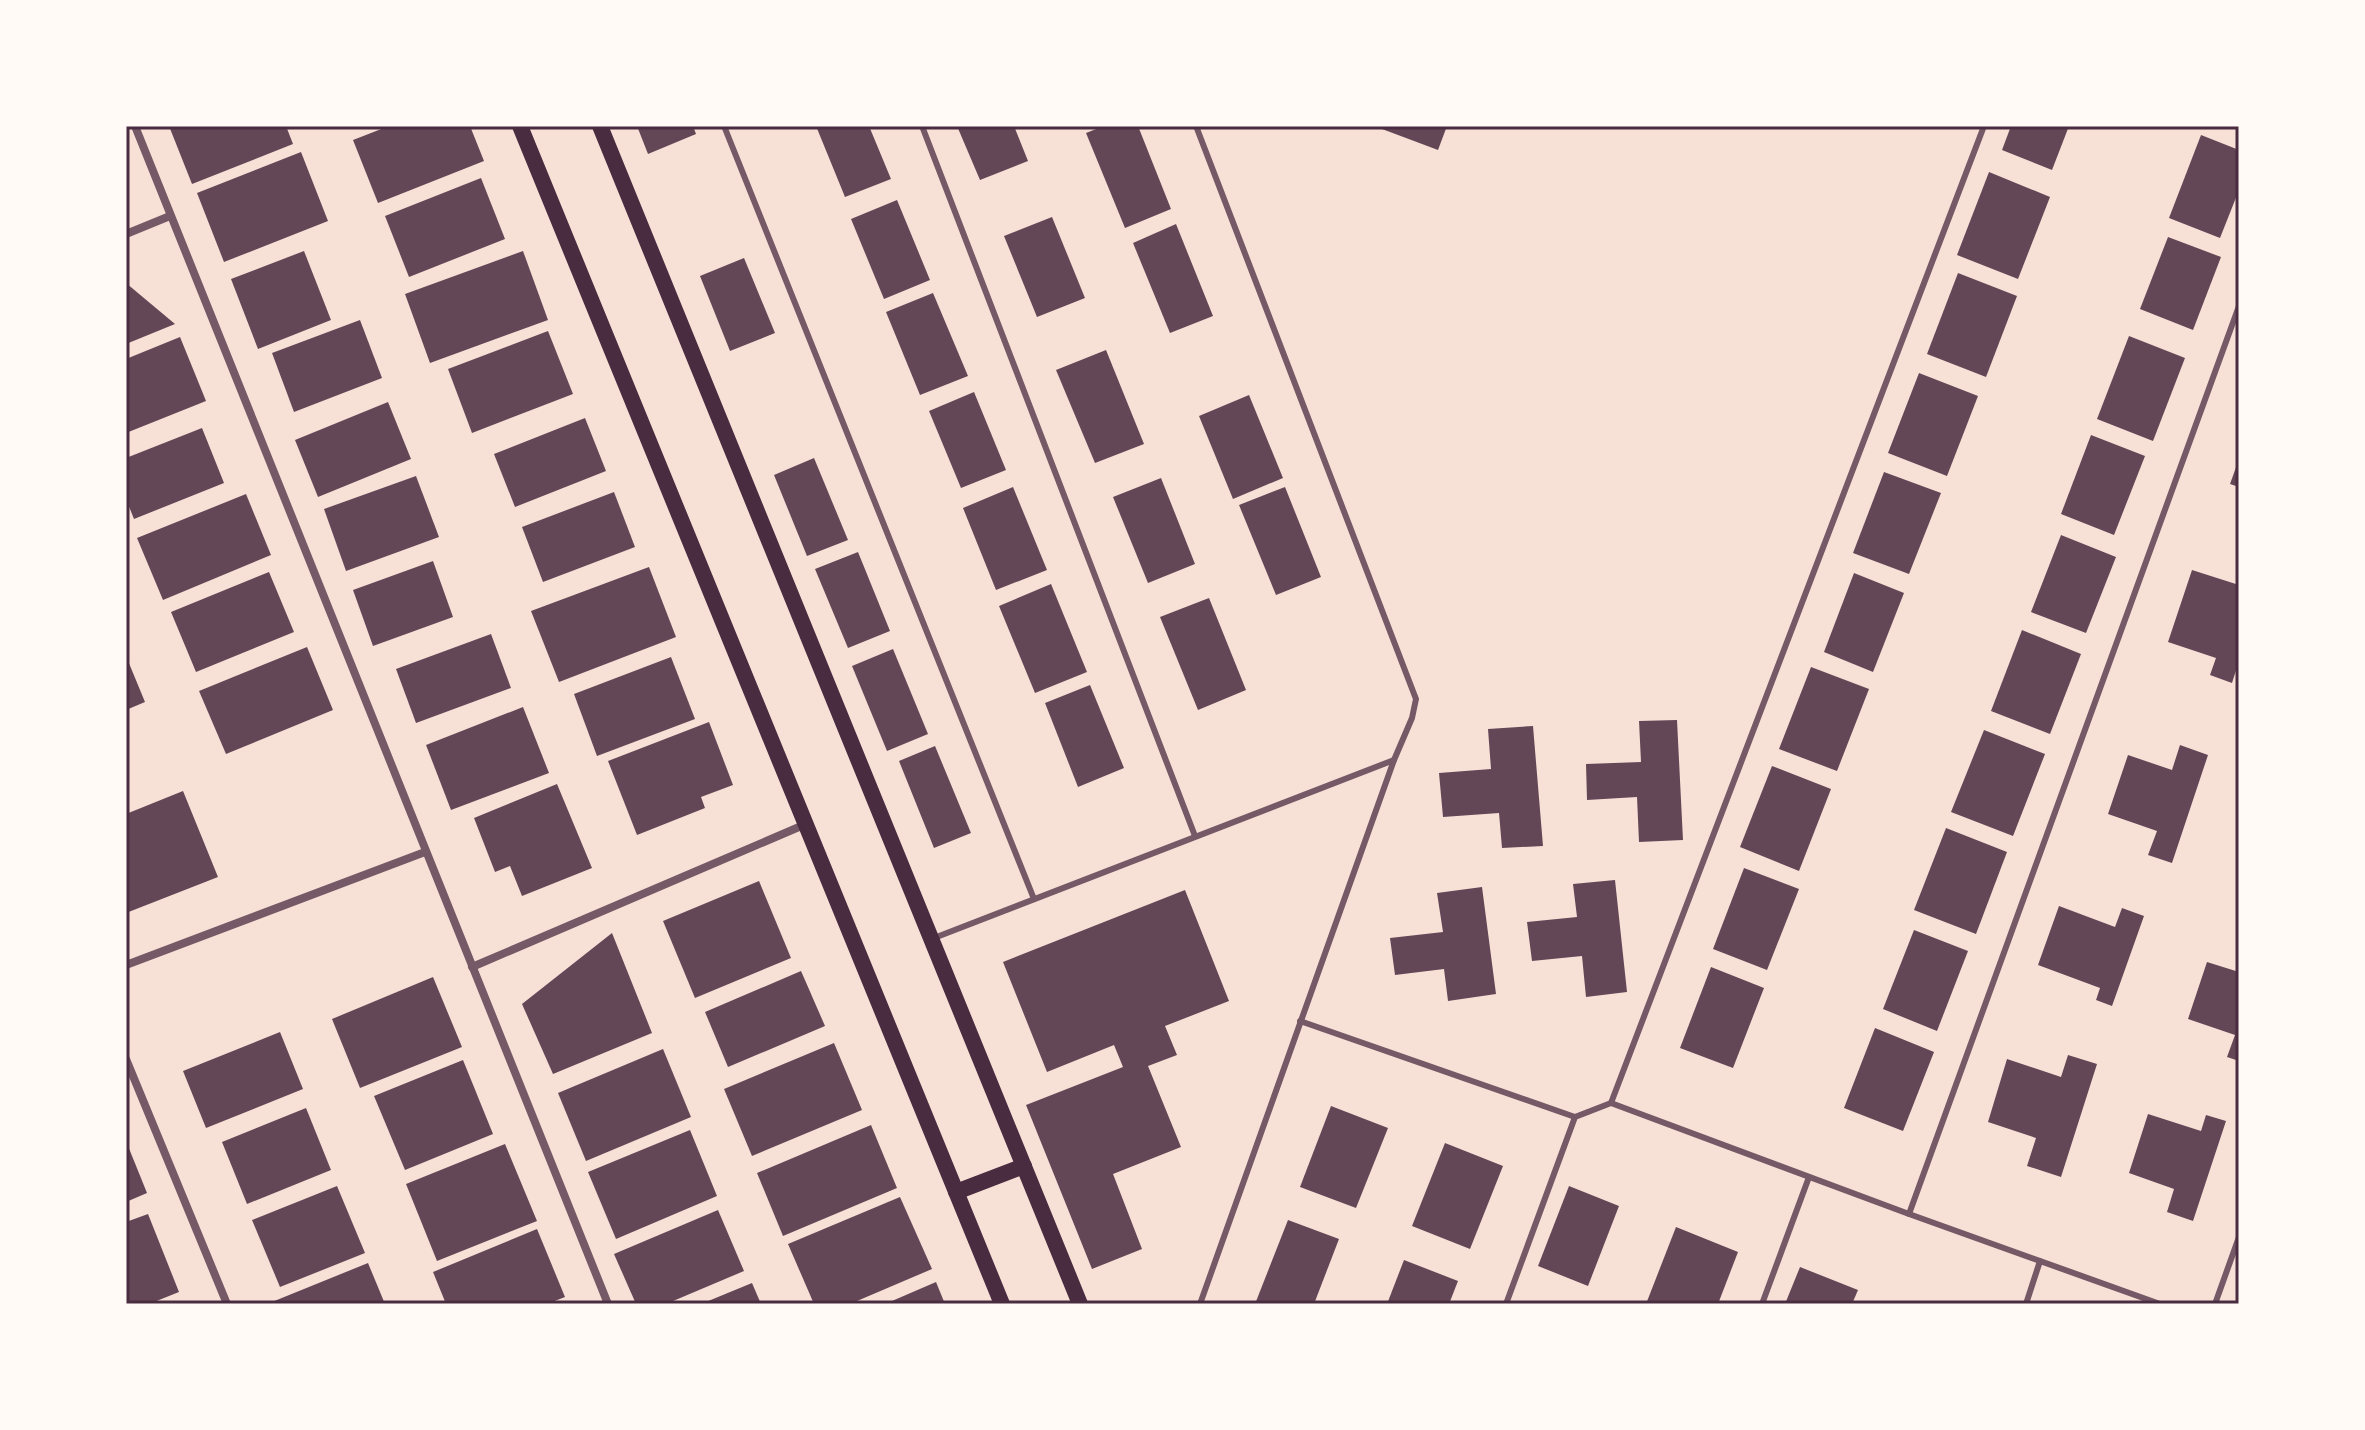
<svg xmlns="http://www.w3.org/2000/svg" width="2365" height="1430" font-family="Barlow,sans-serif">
  <rect width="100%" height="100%" fill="#f7e1d7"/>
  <!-- building -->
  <g fill="#644757">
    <polygon points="169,126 286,126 293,144 192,184"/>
    <polygon points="389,126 470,126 484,161 378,203 353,140"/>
    <polygon points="637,126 693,126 696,134 648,154"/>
    <polygon points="816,126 869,126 891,179 845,197"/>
    <polygon points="957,126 1014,126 1028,161 980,180"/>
    <polygon points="1104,126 1138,126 1171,209 1125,228 1086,133"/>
    <polygon points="1374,126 1447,126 1438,150"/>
    <polygon points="2011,126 2069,126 2052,170 2002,150"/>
    <polygon points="2201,135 2239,150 2239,190 2220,238 2169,218"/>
    <polygon points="301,152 328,221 224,262 197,193"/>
    <polygon points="1989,172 2050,197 2018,279 1957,255"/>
    <polygon points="481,178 505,239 409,277 385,216"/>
    <polygon points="897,200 930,280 884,299 851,219"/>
    <polygon points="1052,217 1085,298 1037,317 1004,236"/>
    <polygon points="1176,224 1213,316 1170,333 1133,243"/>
    <polygon points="2168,237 2221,257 2193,330 2140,309"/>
    <polygon points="304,251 331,320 258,349 231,279"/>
    <polygon points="523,251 548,320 430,363 405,294"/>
    <polygon points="744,258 775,333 730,351 700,276"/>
    <polygon points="1958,273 2017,296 1986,377 1927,354"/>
    <polygon points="126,283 175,324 126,344"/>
    <polygon points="933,293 968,376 920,395 886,312"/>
    <polygon points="360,320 382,378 294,412 272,353"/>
    <polygon points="548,331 573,394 472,433 448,369"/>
    <polygon points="2129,336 2185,358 2153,441 2097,419"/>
    <polygon points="180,337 206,401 126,433 126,359"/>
    <polygon points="1106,350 1144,444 1095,463 1056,370"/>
    <polygon points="1919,373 1978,396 1947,476 1888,453"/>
    <polygon points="974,392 1006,470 961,488 929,411"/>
    <polygon points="1249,395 1283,478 1233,499 1199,416"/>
    <polygon points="388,402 411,459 318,497 295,440"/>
    <polygon points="585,418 606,471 515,507 494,454"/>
    <polygon points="202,428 224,483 134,519 126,499 126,458"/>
    <polygon points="2091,435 2145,456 2114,535 2061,514"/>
    <polygon points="814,458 848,540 807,556 774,475"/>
    <polygon points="2239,459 2239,487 2230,484"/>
    <polygon points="1884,472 1941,493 1909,574 1853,553"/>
    <polygon points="416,476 439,537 346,571 324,509"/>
    <polygon points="1161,478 1195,564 1148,583 1113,497"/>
    <polygon points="1013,487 1047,570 996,590 963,508"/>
    <polygon points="1285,487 1321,577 1276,595 1239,505"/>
    <polygon points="614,492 635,547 543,582 522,527"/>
    <polygon points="246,494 271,555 163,600 137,538"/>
    <polygon points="2061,535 2116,557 2086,633 2031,612"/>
    <polygon points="858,552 890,631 848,648 815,569"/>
    <polygon points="433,561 453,617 373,646 353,590"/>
    <polygon points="649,567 676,637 559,682 531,611"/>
    <polygon points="2192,570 2239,585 2239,661 2232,683 2210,675 2216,658 2168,642"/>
    <polygon points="269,572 294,632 196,672 171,612"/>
    <polygon points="1854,573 1904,593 1873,672 1824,652"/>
    <polygon points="1051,584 1087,672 1035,693 999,606"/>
    <polygon points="1209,598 1246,690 1198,710 1160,617"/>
    <polygon points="2022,630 2081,654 2050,734 1991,711"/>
    <polygon points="491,634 511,688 416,723 396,669"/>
    <polygon points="307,647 333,710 226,754 199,691"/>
    <polygon points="893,649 928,734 887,751 852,666"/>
    <polygon points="126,656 145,702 126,710"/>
    <polygon points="671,657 695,719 597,756 574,694"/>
    <polygon points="1811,667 1869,689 1837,771 1779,749"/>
    <polygon points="1090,685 1124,768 1078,787 1045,703"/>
    <polygon points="523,707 549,773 451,810 426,745"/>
    <polygon points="1677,720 1683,840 1639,842 1637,797 1587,800 1586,764 1641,762 1639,721"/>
    <polygon points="709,722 733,785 701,797 705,808 637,835 608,761"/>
    <polygon points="1533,726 1543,846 1502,848 1499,813 1443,817 1439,773 1491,769 1488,729"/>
    <polygon points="1984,730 2045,754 2013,836 1951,812"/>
    <polygon points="2180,745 2208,755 2172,863 2148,855 2157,831 2108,814 2128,755 2172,770"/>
    <polygon points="935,746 971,833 934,848 899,761"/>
    <polygon points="1772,766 1831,789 1799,871 1740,847"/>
    <polygon points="557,784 592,868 522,896 510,866 495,872 474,818"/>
    <polygon points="183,791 218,877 126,913 126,814"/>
    <polygon points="1946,828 2007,852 1976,934 1914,910"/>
    <polygon points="1744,868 1799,889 1767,970 1713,949"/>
    <polygon points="1615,880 1627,992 1586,997 1582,956 1532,961 1527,922 1577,917 1573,884"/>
    <polygon points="759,881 791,958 695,998 663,921"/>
    <polygon points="1482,887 1496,994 1448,1001 1444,969 1395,975 1390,938 1443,932 1437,893"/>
    <polygon points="1185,890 1229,1001 1165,1026 1177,1055 1148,1066 1181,1147 1113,1174 1142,1249 1092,1269 1026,1105 1123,1067 1114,1045 1047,1072 1003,962"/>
    <polygon points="2059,906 2115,927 2122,908 2144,916 2112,1006 2096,1000 2100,988 2038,965"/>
    <polygon points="1914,930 1968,951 1937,1031 1883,1009"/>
    <polygon points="612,933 652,1033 553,1074 522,1004"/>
    <polygon points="2207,962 2239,972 2239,1061 2227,1057 2235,1035 2188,1019"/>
    <polygon points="1711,967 1764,988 1733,1068 1680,1048"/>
    <polygon points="801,971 825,1026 728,1067 705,1012"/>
    <polygon points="433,977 462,1047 360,1088 332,1019"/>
    <polygon points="1875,1028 1934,1052 1903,1131 1844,1108"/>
    <polygon points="280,1032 303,1089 206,1128 183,1071"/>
    <polygon points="834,1043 862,1110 752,1156 724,1089"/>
    <polygon points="663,1049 691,1117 586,1161 558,1093"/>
    <polygon points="2068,1055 2097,1064 2061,1177 2027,1166 2036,1138 1988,1122 2007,1059 2061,1077"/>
    <polygon points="463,1060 493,1134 405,1170 374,1096"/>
    <polygon points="1331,1106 1388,1128 1356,1208 1300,1187"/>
    <polygon points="306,1108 331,1170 247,1204 222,1142"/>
    <polygon points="2148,1114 2201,1131 2206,1115 2226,1121 2193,1221 2167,1212 2174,1189 2129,1173"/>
    <polygon points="871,1125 897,1188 783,1236 757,1173"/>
    <polygon points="690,1130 717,1196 616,1239 588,1172"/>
    <polygon points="126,1141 147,1193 126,1202"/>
    <polygon points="1445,1143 1503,1166 1470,1249 1412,1226"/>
    <polygon points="505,1144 537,1221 437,1261 406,1184"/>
    <polygon points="337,1186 365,1253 280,1287 252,1220"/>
    <polygon points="1569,1186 1619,1206 1588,1286 1538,1266"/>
    <polygon points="900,1197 932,1269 850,1304 814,1304 788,1244"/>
    <polygon points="718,1210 744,1271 666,1304 636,1304 614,1254"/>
    <polygon points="148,1214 179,1292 149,1304 126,1304 126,1222"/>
    <polygon points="1288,1220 1339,1239 1314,1304 1255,1304"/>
    <polygon points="1676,1227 1738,1252 1718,1304 1646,1304"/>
    <polygon points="537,1229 565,1297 547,1304 446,1304 433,1272"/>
    <polygon points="1404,1260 1458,1281 1449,1304 1387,1304"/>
    <polygon points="368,1263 385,1304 267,1304"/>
    <polygon points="1800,1267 1858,1290 1852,1304 1785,1304"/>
    <polygon points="936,1282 945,1304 885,1304"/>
    <polygon points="752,1283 761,1304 701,1304"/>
  </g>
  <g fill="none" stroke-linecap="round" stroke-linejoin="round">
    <!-- service -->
    <g stroke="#755966" stroke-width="6">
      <polyline points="724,126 1034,899"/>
      <polyline points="922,126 1195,836"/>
      <polyline points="1196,126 1416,699 1412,718 1394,760 1200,1304"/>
      <polyline points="934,938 1394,760"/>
      <polyline points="1300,1021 1575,1117"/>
      <polyline points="1611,1103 1984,126"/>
      <polyline points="1909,1214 2239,306"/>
      <polyline points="1506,1304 1575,1117 1611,1103 1909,1214 2160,1304"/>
      <polyline points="1762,1304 1809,1177"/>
      <polyline points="2026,1304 2040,1261"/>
      <polyline points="2215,1304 2239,1237"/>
    </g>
    <!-- minor -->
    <g stroke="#755966" stroke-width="8">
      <polyline points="135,126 608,1304"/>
      <polyline points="126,234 170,216"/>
      <polyline points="126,965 425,852"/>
      <polyline points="472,967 806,824"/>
      <polyline points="126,1059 227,1304"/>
    </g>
    <!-- secondary -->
    <g stroke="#4a2c40" stroke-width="16">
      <polyline points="520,126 1002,1304"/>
      <polyline points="600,126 1080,1304"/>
      <polyline points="956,1192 1024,1166"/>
    </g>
  </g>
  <!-- border -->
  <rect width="2365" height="1430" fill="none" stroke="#fffaf5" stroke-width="256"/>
  <rect x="128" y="128" width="2109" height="1174" fill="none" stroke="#4a2c40" stroke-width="3"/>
</svg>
